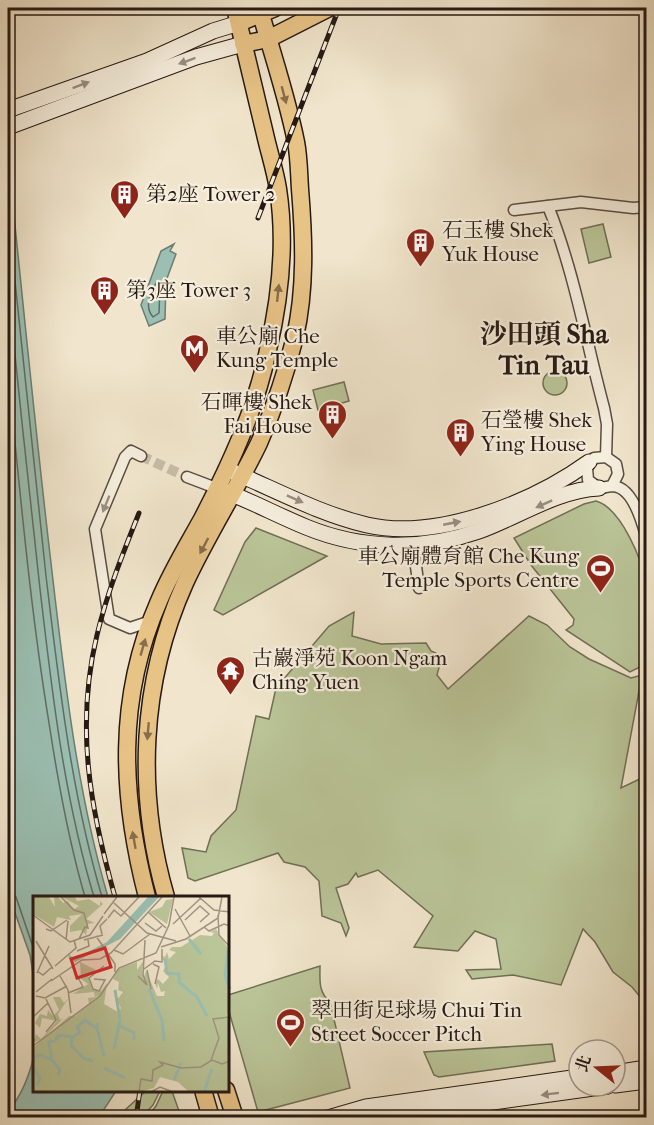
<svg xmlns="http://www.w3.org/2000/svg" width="654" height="1125" font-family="'IM FELL French Canon','Noto Serif TC',serif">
  <rect width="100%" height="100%" fill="#f1e6cd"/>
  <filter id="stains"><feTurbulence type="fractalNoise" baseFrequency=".00333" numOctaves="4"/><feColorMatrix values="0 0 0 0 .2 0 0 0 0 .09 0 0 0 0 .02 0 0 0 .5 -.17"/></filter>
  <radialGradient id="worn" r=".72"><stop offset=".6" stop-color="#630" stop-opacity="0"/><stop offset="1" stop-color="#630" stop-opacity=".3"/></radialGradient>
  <!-- green -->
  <g fill="#bac598" stroke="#706f56" stroke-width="1.5">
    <polygon points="603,224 611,257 589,263 581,229"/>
    <circle cx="555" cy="383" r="12"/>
    <polygon points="344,382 349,401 318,410 313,390"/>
    <path d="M596,501C621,508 643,561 646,585C648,593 646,601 646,609C646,627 647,646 646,664L630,672L566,630L573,625L574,619L531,565L514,538L584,504Z"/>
    <polygon points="256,528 327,556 223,615 214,610 245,542"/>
    <polygon points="354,612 352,636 381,644 426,643 431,651 442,656 437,675 448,689 529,616 547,625 570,647 589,659 631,678 642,675 621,788 646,776 646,1004 632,987 613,972 595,942 583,929 561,985 513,975 472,979 466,970 501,969 496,939 475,931 458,951 414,947 433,916 378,870 358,877 356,873 348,884 336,888 349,928 346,936 341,923 322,916 319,881 305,867 284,862 278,853 195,881 188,878 182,848 206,852 211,836 236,810 256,716 269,719 276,688 329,626"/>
    <path d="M320,966C320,980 318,992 330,1002L350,1088L258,1112L228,1008V995Z"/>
    <polygon points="552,1044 555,1061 439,1077 434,1075 424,1052"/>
    <polygon points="147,1090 160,1091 153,1105 142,1117 120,1117 126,1109"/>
    <polygon points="163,1091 172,1091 181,1117 147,1117 156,1106"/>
  </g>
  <!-- water -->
  <g fill="#9bc0b3" stroke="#6c7d73" stroke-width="1.5">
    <path d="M8,157C22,292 35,428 51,563C64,675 76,788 108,897H34V980L30,955L8,893Z"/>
    <polygon points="174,244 170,251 176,254 166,281 165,319 149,326 141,305 161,251"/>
    <path d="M34,1056V1090L116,1091L99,1117H8V1111C22,1096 29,1076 34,1056Z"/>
  </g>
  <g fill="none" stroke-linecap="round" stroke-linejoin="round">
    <!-- shore -->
    <g stroke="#606c63" stroke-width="1.5">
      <path d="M8,215C20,335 33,455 46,576C59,684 71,792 102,897"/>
      <path d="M156,283L160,286L159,313L153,317C144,307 150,294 156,283Z"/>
      <path d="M8,287C18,388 29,488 40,589C52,693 64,797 94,897"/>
      <path d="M8,373C20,490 30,607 49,723C58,782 68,839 85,897"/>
      <polyline points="8,892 13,893 16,897 34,950"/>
    </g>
    <!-- street-tunnel -->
    <polyline stroke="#c8bda8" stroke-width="10" stroke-dasharray="10 5" stroke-linecap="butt" points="141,456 187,477"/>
    <defs>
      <g id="street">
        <path d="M548,206C574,271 586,341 604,408L607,424L606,457"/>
        <polyline points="514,210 581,202 633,208 646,207"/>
        <polyline points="141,456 131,451 125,457 95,529 109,619 130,628 151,621"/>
        <polyline points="187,477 216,488"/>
        <path d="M612,486L618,474L616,464L606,457L594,458L587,468L588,480L599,488C604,488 609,486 613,486C632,487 642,521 646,536"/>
        <polyline points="413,545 419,588"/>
      </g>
      <g id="secondary">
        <polyline points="8,110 147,61 213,31 239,23"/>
        <polyline points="8,127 196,57 243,44"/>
        <path d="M231,471C276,490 320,514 367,525C437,541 532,503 589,462"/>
        <path d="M222,490C251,501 277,515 306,527C362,550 422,551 479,531C518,517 557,490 599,488"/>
        <polyline points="615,1073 646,1068"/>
        <polyline points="615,1085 646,1081"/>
        <polyline points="328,1118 366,1107 579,1077"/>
        <polyline points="378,1118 608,1086"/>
      </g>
      <g id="primary">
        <polyline points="239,23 275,8"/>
        <polyline points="243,44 268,39 329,8"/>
        <path d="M147,897C121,796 116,699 159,601C171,572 187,546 202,519C230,465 256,409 268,350C280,299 286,241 278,189C275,170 269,152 265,134C255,92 245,50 235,8"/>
        <path d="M166,897C136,793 140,683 185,583C207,535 236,491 259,443C274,409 286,373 295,337C306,288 304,238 300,189C299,174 299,157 296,142C287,97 272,52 259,8"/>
        <polyline points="203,1090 211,1118"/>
        <polyline points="226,1090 235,1118"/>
      </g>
    </defs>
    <!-- street casing -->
    <use href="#street" stroke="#594c42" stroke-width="13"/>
    <!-- secondary casing -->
    <use href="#secondary" stroke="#261913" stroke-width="17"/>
    <!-- primary casing -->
    <use href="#primary" stroke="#261913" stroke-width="19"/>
    <!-- street -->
    <use href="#street" stroke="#f6efde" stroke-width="10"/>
    <!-- secondary -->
    <use href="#secondary" stroke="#f6efde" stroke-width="15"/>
    <!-- primary -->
    <use href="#primary" stroke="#e8c386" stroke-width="16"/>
    <defs>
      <g id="rail">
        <polyline points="258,218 339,8"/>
        <path d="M115,897C90,808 75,726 97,635C107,593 123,553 139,513"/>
        <polyline points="136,1118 140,1090"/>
      </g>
    </defs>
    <!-- rail casing -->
    <use href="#rail" stroke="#261913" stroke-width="5"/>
    <!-- rail -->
    <use href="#rail" stroke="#f6efde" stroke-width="3" stroke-dasharray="9" stroke-linecap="butt"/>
  </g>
  <!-- one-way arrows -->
  <defs><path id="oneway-solid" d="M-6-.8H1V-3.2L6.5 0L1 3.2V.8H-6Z" transform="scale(1.5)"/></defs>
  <g fill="#988f83">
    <use href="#oneway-solid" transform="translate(187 61) rotate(160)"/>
    <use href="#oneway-solid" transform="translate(81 85) rotate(-21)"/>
    <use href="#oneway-solid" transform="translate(295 499) rotate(24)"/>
    <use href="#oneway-solid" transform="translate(106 504) rotate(112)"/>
    <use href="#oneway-solid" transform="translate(544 504) rotate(156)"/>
    <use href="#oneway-solid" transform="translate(452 523) rotate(-11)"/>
    <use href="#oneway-solid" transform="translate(550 1094) rotate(173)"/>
  </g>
  <g fill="#876e4c">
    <use href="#oneway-solid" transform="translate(284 95) rotate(75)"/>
    <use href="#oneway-solid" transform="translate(278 293) rotate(-84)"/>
    <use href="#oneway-solid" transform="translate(204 546) rotate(118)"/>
    <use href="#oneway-solid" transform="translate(143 647) rotate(-74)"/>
    <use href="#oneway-solid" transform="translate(148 731) rotate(95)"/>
    <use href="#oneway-solid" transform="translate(134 840) rotate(-100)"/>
  </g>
  <!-- icons -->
  <defs>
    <symbol id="building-pin" viewBox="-11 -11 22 30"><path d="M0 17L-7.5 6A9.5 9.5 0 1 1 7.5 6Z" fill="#8f2418" stroke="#f6efde"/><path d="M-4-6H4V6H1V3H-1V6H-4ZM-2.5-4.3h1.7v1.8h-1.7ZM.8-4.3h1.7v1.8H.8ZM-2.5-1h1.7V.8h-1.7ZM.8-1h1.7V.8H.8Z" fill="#fff"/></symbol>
    <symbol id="metro-pin" viewBox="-11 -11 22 30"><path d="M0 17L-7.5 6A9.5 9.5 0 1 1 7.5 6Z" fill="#8f2418" stroke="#f6efde"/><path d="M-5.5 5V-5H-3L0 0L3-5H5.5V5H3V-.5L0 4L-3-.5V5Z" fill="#fff"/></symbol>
    <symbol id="stadium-pin" viewBox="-11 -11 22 30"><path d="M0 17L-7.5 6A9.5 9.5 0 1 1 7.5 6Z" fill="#8f2418" stroke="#f6efde"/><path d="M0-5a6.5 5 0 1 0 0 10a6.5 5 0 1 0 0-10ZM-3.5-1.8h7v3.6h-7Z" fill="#fff"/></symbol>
    <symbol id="temple-pin" viewBox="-11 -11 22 30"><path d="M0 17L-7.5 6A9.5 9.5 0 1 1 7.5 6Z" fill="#8f2418" stroke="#f6efde"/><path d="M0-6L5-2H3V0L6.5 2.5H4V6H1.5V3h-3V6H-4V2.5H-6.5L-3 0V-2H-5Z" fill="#fff"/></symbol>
  </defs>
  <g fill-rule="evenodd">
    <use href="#building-pin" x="108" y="178" width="33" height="45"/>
    <use href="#building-pin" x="404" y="226" width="33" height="45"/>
    <use href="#building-pin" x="88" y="274" width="33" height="45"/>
    <use href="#metro-pin" x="178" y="332" width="33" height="45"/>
    <use href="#building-pin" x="316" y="398" width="33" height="45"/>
    <use href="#building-pin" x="444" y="416" width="33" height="45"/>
    <use href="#stadium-pin" x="584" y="552" width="33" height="45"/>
    <use href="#temple-pin" x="214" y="654" width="33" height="45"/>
    <use href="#stadium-pin" x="274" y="1006" width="33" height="45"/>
  </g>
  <g text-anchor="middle" stroke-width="4.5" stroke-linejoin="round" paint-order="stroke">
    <!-- poi labels -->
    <g font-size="21" fill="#261913" stroke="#f6efde" text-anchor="start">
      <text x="146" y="201">第2座 Tower 2</text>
      <text x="442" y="237">石玉樓 Shek<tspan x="442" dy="24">Yuk House</tspan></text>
      <text x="126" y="297">第3座 Tower 3</text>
      <text x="216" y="343">車公廟 Che<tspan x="216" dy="24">Kung Temple</tspan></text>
      <text x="312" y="409" text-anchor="end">石暉樓 Shek<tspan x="312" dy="24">Fai House</tspan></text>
      <text x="481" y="427">石瑩樓 Shek<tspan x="481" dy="24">Ying House</tspan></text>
      <text x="579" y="563" text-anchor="end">車公廟體育館 Che Kung<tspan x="579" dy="24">Temple Sports Centre</tspan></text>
      <text x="252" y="665">古巖淨苑 Koon Ngam<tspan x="252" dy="24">Ching Yuen</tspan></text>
      <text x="311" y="1017">翠田街足球場 Chui Tin<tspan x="311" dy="24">Street Soccer Pitch</tspan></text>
    </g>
    <!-- district labels -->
    <g font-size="27" font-weight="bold" fill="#261913" stroke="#f6efde">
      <text x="544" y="343">沙田頭 Sha<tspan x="544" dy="31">Tin Tau</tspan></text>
    </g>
  </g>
  <!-- overview -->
  <g transform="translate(33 896)">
    <rect width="196" height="196" fill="#f1e6cd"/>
    <path d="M0,1H16L22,11L21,1H25L30,7L35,5L40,14L46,10L29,1H42L44,5L56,3L67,10V5L70,8L53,23L62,27L55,28L53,39L48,34L37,36V30L49,18L36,20L38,24L24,21L21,31L0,18ZM140,3L134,28L116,16L129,11L133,4ZM183,33L196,54V98L192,93L197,100L196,119L193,118L196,121V196H156L145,186L127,181L121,192L106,196H0V152L36,120H42L61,105L74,87L71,108L85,116L88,112L84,104L90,96L85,94L86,86L80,83L85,73L104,66V74L111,64L109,74L110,83L113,75L124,100H131L132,95L128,96L125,87L124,93L122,86L125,83L130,88L136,81L130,75L133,70L128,59L132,61L134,56L136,63L143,56L136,54L139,51H148L167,39L179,40L181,37L177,36ZM47,66L63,74L55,78L56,83L59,93L69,95L56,108L55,102L62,101L61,96L40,98L55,88L48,83ZM20,101H27L31,107L35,103L25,118L27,124L31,122L10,142L0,147L3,138L8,143L24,125L9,122L7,132L2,127L7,118L14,120L15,114L20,120L26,114Z" fill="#bac598"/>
    <path d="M115,1H126L87,43L42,66L36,63L35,57L41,63L74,46Z" fill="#9bc0b3"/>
    <path fill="none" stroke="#9bc0b3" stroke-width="3" d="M156,43L168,58M195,54L192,80L197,93M132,63L134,77L146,78V86L164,101L174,120M116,93L129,124L131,145M82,94L87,123M87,130L101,137V144M64,132L71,160M39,141L38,149L50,162L60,165M81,153L87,124M19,164L27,174L25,179M0,167L1,161L8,159L19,164L16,146L22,145L26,139L40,141L47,136L44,131L52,124L63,132L65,127M0,171L7,183L4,189M71,172L92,182M141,184L148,167M171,196L179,173"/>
    <path fill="none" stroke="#a09483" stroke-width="1.5" d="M28,1L41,14L51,17L55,32L52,31L46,43M166,1L181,14L197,16M81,7L114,37L143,45M142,13L157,40M115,16L133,32M71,18L84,1M0,19L37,46L57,39L70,20M185,19L186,39L197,51M75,22L81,14L88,20L106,1M152,24L167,10L176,18L167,26M112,27L123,35L129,30M140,28L168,2M171,31L176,35L191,28L197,30M13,33L18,35L34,24M69,38L67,30L74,23M63,40L82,68V76M33,44L35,25M51,44L70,39M3,45L20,73M128,51L153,43L185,22L189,1M81,54L90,58L117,38M44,55L56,50L55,44M120,68L126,71L122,88M22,70L43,52L41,44M111,73L122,65L129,66V53M114,74L118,93M4,75L10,79L19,71M4,77L16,50M27,80L35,94L38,117M105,80L114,89L110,79L112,44M61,83L72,84L66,95L60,93L56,82L71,70M18,85L49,64L67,63L78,57L129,1M3,96L19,83M35,97L50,91L39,70M3,100L12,102L34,90M13,103L23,124L13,136M0,121L15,107M0,150L67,100L86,72L123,57L136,29L141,1M178,164L186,142L180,123L197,121M106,196L108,183L119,185L120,174L130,169L127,166L148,172L168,171L179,164L189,168L197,165M118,196L127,191L140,196"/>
    <path fill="#d62828" fill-opacity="0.15" stroke="#d62828" stroke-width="3" d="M72,52L78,71L44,82L38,63Z"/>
    <rect width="196" height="196" fill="none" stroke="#261913" stroke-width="3"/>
  </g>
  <!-- margin -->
  <rect width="654" height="1125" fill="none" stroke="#f1e6cd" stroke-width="30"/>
  <rect x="9" y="9" width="636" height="1107" fill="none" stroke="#261913" stroke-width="3"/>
  <rect x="15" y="15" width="624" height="1095" fill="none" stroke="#261913" stroke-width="1.5"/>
  <!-- north arrow -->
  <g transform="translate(597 1068) rotate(288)"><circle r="28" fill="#f6efde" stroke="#a3998d" stroke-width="1.5"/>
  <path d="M0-4.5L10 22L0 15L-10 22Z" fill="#8f2418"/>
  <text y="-9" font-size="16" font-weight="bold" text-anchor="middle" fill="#261913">北</text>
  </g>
  <rect width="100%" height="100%" filter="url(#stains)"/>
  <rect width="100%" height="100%" fill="url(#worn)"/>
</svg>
